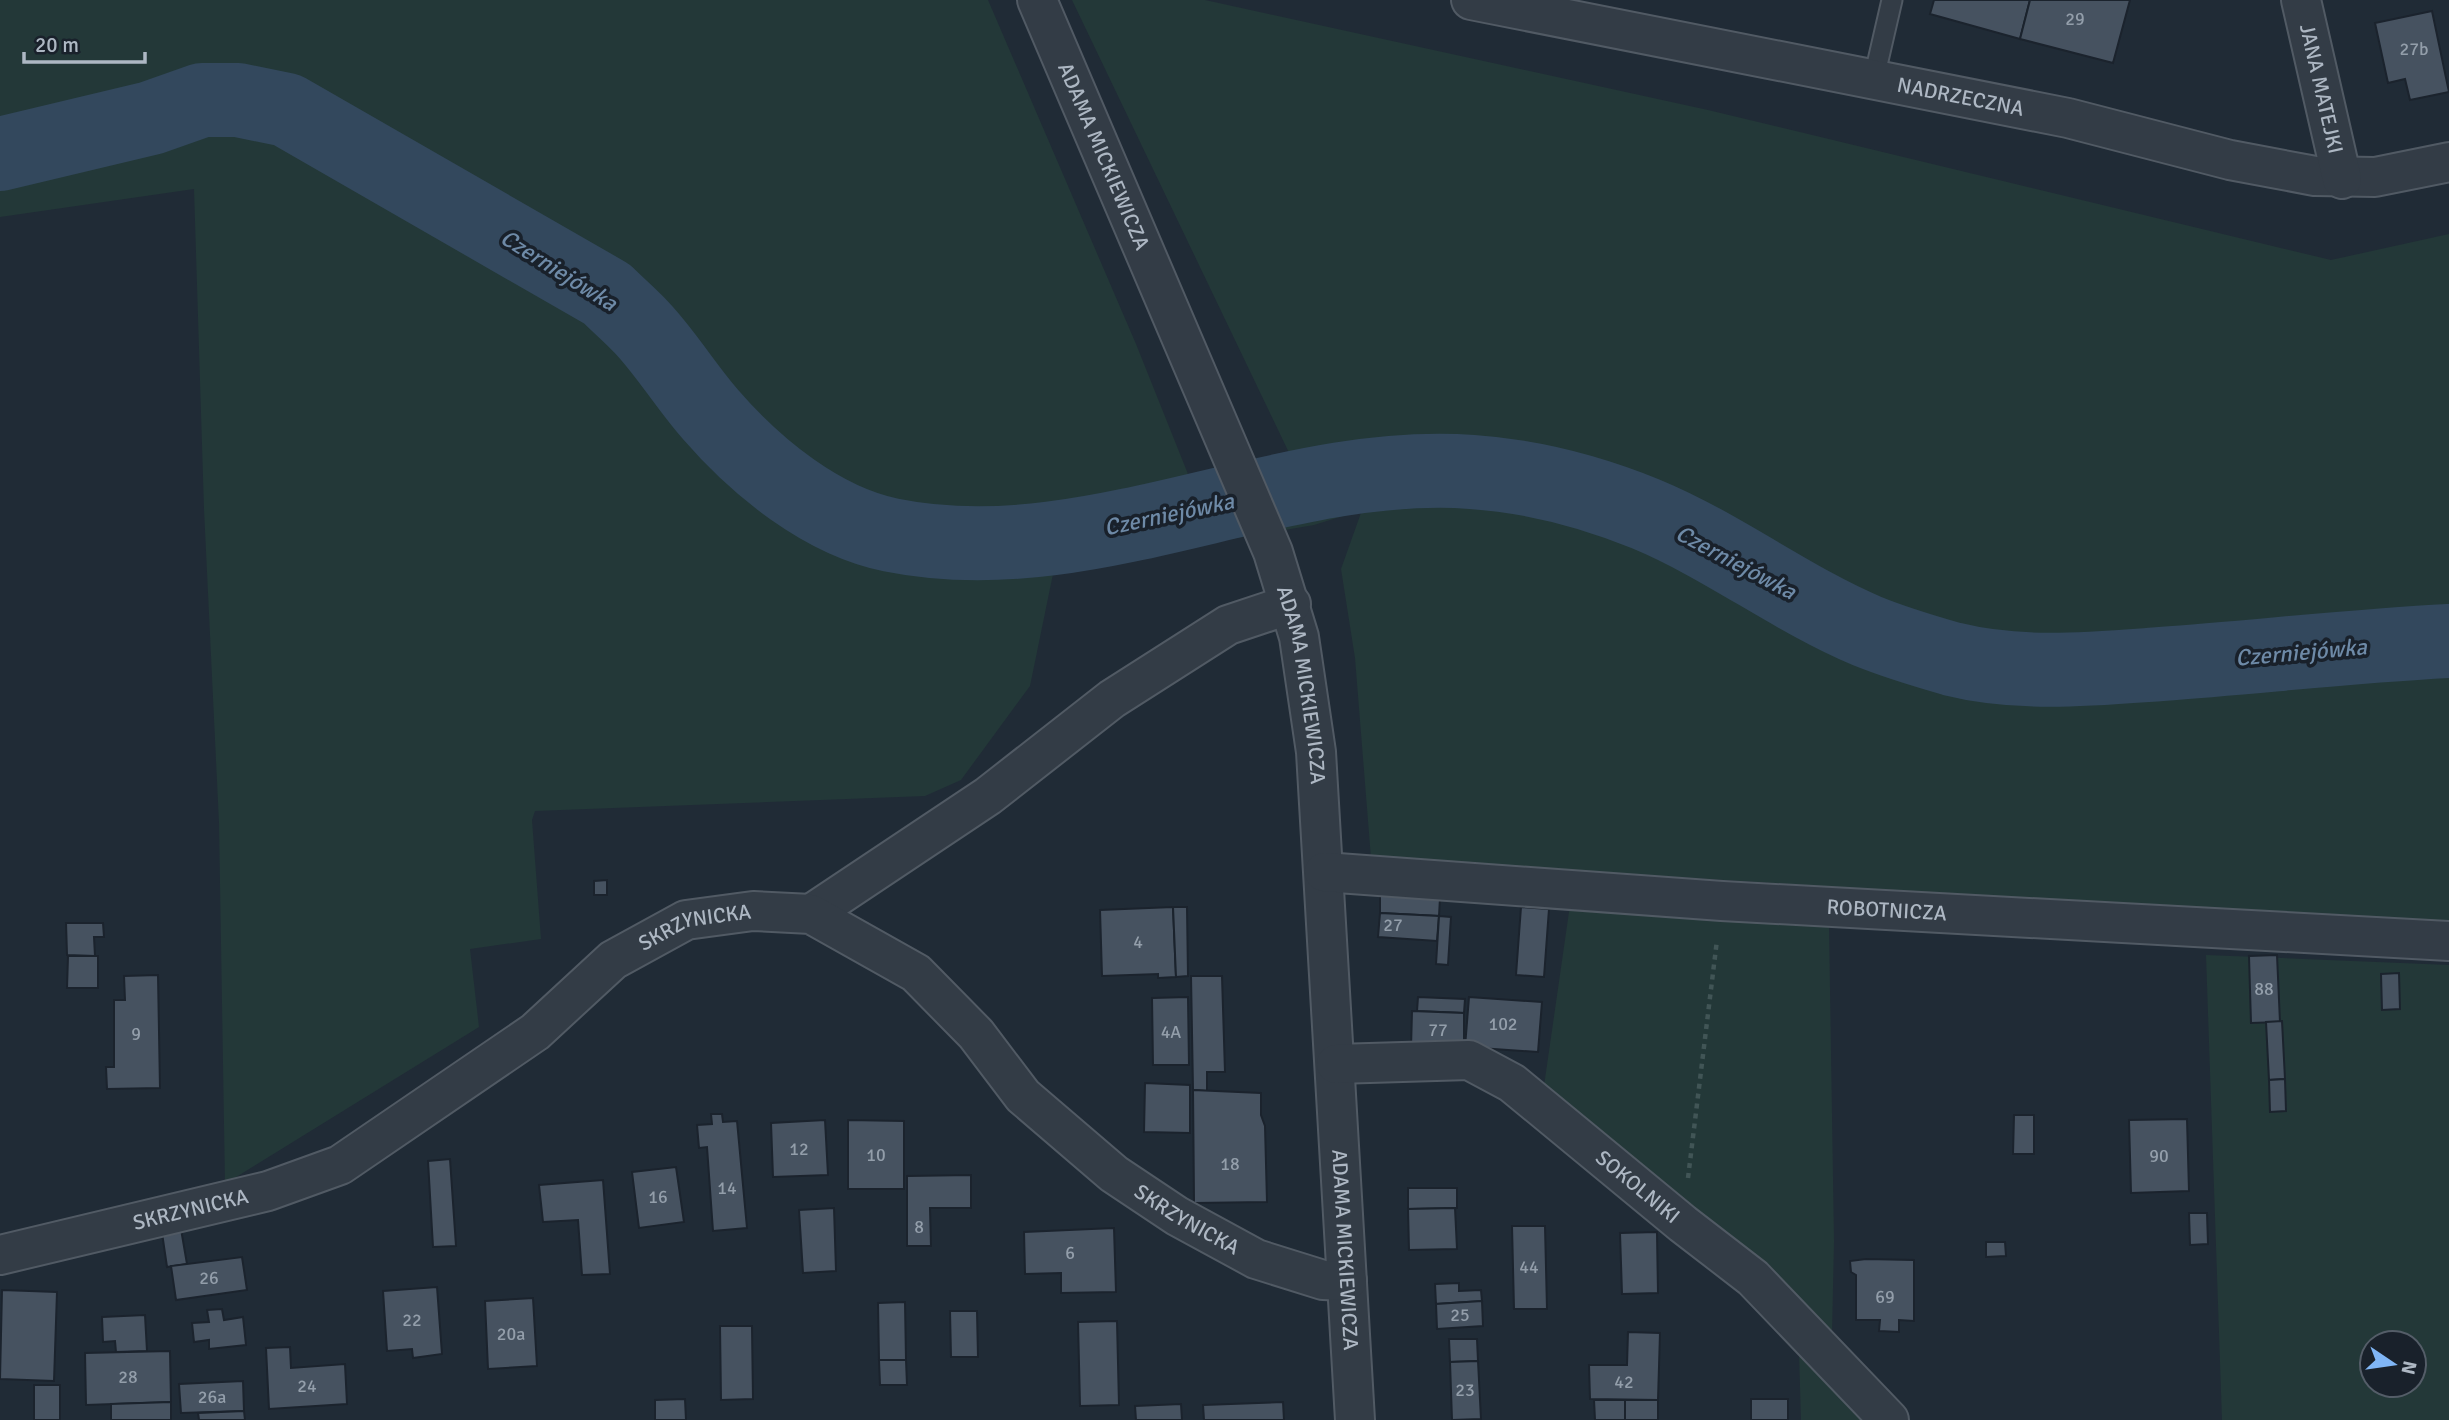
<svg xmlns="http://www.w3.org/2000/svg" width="2449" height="1420" font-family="Signika,sans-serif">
  <rect width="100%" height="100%" fill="#202b36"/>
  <!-- green -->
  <g fill="#233838" fill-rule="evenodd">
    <polygon points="0,0 988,0 1136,344 1194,489 1292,459 1072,0 1205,0 1708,110 2331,260 2449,234 2449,925 1371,858 1355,658 1341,569 1362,510 1314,525 1054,569 1030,686 961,780 925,796 535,811 532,820 541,939 470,949 479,1027 225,1184 219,823 204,509 194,189 0,217"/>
    <polygon points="1570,905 1829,926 1834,1241 1832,1334 1544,1086"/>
    <path d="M2206,955L2449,965V1420H2222ZM2372,1343H2414V1385H2372Z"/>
    <polygon points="1799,1352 1869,1420 1801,1420"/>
  </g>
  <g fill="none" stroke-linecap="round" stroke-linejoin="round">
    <!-- river -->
    <path stroke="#33485d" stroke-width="74" d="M0,154L151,118L202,100H238L287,110L607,294C619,306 632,317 643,329C668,356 687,388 711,415C756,467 822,521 891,535C1088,575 1276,458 1472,472C1531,476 1592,492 1646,514C1723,546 1791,599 1867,631C1894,642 1924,651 1952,659C2020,676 2092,669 2161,664C2257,657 2353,646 2449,641"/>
  </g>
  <!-- building -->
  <g fill="#465260" stroke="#1b232d" stroke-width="2">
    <polygon points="1934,0 2030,0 2020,39 1930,14"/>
    <polygon points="2030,0 2130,0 2113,63 2020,39"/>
    <polygon points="2432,11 2449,92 2410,100 2405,79 2388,83 2375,23"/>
    <polygon points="607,880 607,895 594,895 594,881"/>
    <polygon points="1380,894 1440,898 1439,916 1380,913"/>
    <polygon points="1173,907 1176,977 1158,978 1158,974 1102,976 1100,910"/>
    <polygon points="1173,907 1187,907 1188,976 1176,977"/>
    <polygon points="1521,907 1549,909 1544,977 1516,975"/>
    <polygon points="1380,913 1439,916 1437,941 1378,937"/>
    <polygon points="1439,916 1451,917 1448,965 1436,964"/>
    <polygon points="66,923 103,923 104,937 94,937 95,956 67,955"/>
    <polygon points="2277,955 2280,1022 2251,1023 2249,956"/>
    <polygon points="68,956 98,956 98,988 67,988"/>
    <polygon points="2399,973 2400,1009 2382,1010 2381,974"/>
    <polygon points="158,975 160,1088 107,1089 106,1067 114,1067 114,1000 125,1000 124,976"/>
    <polygon points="1191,976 1222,976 1225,1072 1207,1072 1207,1091 1193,1090"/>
    <polygon points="1188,997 1189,1065 1153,1065 1152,998"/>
    <polygon points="1418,997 1465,999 1464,1013 1417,1011"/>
    <polygon points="1469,997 1542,1002 1538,1052 1465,1047"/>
    <polygon points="1412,1011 1464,1013 1464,1049 1411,1048"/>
    <polygon points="2282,1021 2285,1079 2269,1080 2266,1022"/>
    <polygon points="2285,1079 2286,1111 2270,1112 2269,1080"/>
    <polygon points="1145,1083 1190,1085 1190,1133 1144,1132"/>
    <polygon points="1193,1090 1261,1093 1261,1115 1265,1126 1267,1202 1194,1203"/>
    <polygon points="711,1114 722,1114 723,1122 737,1121 747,1228 713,1231 707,1147 699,1148 697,1125 712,1124"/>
    <polygon points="2014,1115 2034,1115 2034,1154 2013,1154"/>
    <polygon points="2187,1119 2189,1191 2131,1193 2129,1120"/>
    <polygon points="825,1120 828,1175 773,1177 771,1123"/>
    <polygon points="848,1120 904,1121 904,1189 848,1189"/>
    <polygon points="450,1159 456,1246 433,1247 428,1161"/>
    <polygon points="676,1167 684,1222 639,1228 632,1172"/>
    <polygon points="971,1175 971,1208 930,1208 931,1246 907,1246 907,1176"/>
    <polygon points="603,1180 610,1274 582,1275 578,1220 543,1222 539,1185"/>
    <polygon points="1408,1188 1457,1188 1457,1208 1408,1209"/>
    <polygon points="834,1208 836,1271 803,1273 799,1210"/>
    <polygon points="1455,1208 1457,1249 1409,1250 1408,1209"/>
    <polygon points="2189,1213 2207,1213 2208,1244 2190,1245"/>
    <polygon points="1512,1226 1545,1226 1547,1309 1514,1309"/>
    <polygon points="1114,1228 1116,1292 1061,1293 1061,1273 1025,1274 1024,1232"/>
    <polygon points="181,1229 187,1264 167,1267 162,1233"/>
    <polygon points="1657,1232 1658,1293 1622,1294 1620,1233"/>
    <polygon points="1986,1242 2005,1242 2006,1256 1986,1257"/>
    <polygon points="242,1257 247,1290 176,1300 171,1266"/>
    <polygon points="1866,1259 1914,1260 1914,1321 1899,1320 1899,1332 1879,1331 1880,1320 1856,1320 1856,1275 1851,1272 1850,1261"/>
    <polygon points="1459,1283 1459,1291 1481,1290 1482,1301 1436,1304 1435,1284"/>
    <polygon points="437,1287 442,1354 413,1358 412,1349 387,1351 383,1291"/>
    <polygon points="2,1290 57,1292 54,1381 0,1379"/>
    <polygon points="533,1298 537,1366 488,1369 485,1301"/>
    <polygon points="1482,1301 1483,1326 1437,1329 1436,1304"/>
    <polygon points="905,1302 906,1360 879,1360 878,1303"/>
    <polygon points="222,1309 224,1320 243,1317 246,1345 209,1349 209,1340 194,1342 192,1323 209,1322 207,1310"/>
    <polygon points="950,1311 977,1311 978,1357 951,1357"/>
    <polygon points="145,1315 147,1351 116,1352 115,1341 103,1342 102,1317"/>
    <polygon points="1117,1321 1119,1405 1080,1406 1078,1322"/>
    <polygon points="720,1326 752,1326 753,1399 721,1400"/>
    <polygon points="1628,1332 1660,1333 1658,1400 1590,1399 1589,1365 1627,1365"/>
    <polygon points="1449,1339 1477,1339 1478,1361 1450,1362"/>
    <polygon points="290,1347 291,1368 345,1364 347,1404 269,1409 266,1348"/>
    <polygon points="170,1351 171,1402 86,1405 85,1353"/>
    <polygon points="879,1360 906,1360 907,1385 880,1385"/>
    <polygon points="1478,1361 1481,1419 1452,1420 1450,1362"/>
    <polygon points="243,1381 244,1411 181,1413 179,1384"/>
    <rect x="34" y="1385" width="26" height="35"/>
    <polygon points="685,1399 686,1420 655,1420 655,1400"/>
    <rect x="1751" y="1399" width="37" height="21"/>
    <polygon points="1594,1400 1625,1400 1625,1420 1595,1420"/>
    <rect x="1625" y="1400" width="33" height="20"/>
    <polygon points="171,1402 171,1420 111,1420 111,1404"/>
    <polygon points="1283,1402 1284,1420 1204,1420 1203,1405"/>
    <polygon points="1181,1404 1182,1420 1136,1420 1135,1406"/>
    <polygon points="244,1411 245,1420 199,1420 198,1413"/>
  </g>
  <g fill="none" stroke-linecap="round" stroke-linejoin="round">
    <defs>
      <polyline id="service" points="1874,78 1892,0"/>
      <g id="minor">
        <path id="s1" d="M1037,0L1273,552L1299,637L1316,752L1355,1420"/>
        <path id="s2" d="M1471,0L2068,118L2230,160L2315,176L2375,177L2449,162"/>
        <path id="s3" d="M2301,0L2342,179"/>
        <path id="s4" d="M1324,872L1722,901L2449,941"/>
        <polyline points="811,914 988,796 1112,699 1228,625 1291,604"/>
        <path id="s5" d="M1336,1064L1469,1060L1512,1083L1683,1224L1753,1278L1889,1420"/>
        <path id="s6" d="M0,1255L268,1191L340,1165L535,1032L613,960L686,920L753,911L811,914L916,973L976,1034L1023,1096L1114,1174L1177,1216L1256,1259L1323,1280L1347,1281"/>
      </g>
    </defs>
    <!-- service casing -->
    <use href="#service" stroke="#515a64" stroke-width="23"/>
    <!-- minor casing -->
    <use href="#minor" stroke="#515a64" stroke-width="42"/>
    <!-- path -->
    <polyline stroke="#415556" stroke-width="4.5" stroke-dasharray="5 5" stroke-linecap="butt" points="1688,1178 1717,940"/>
    <!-- service -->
    <use href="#service" stroke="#333c46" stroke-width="19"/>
    <!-- minor -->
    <use href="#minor" stroke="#333c46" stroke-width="38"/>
  </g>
  <g text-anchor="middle" stroke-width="7" stroke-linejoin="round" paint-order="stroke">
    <!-- number labels -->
    <g font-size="18" fill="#939eaa">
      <text x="2075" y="25">29</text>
      <text x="2414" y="55">27b</text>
      <text x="1393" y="931">27</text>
      <text x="1138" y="948">4</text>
      <text x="2264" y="995">88</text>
      <text x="1503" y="1030">102</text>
      <text x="1438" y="1036">77</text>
      <text x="1171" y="1038">4A</text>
      <text x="136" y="1040">9</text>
      <text x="799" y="1155">12</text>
      <text x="876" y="1161">10</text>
      <text x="2159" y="1162">90</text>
      <text x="1230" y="1170">18</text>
      <text x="727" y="1194">14</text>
      <text x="658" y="1203">16</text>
      <text x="919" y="1233">8</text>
      <text x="1070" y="1259">6</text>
      <text x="1529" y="1273">44</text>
      <text x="209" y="1284">26</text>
      <text x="1885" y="1303">69</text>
      <text x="1460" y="1321">25</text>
      <text x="412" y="1326">22</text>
      <text x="511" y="1340">20a</text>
      <text x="128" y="1383">28</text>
      <text x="1624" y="1388">42</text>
      <text x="307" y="1392">24</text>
      <text x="1465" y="1396">23</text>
      <text x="212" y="1403">26a</text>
    </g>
    <!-- street labels -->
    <g font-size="21" fill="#adb7c3" stroke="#19212b">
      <text dy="7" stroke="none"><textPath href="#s3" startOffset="91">JANA MATEJKI</textPath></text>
      <text dy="7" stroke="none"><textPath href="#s2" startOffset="499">NADRZECZNA</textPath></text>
      <text dy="7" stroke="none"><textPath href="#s1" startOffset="170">ADAMA MICKIEWICZA</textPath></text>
      <text dy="7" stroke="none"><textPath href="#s1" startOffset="737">ADAMA MICKIEWICZA</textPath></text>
      <text dy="7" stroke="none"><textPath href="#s4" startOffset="564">ROBOTNICZA</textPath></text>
      <text dy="7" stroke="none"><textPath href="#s6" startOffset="784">SKRZYNICKA</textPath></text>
      <text dy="7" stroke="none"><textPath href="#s5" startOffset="345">SOKOLNIKI</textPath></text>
      <text dy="7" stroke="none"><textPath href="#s6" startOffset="196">SKRZYNICKA</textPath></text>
      <text dy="7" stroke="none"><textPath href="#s6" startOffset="1393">SKRZYNICKA</textPath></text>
      <text dy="7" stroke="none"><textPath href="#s1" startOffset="1304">ADAMA MICKIEWICZA</textPath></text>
    </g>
    <!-- water labels -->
    <g font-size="23" font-style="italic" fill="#6e8aa7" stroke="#19212b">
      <text transform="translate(559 270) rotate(32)" y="8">Czerniejówka</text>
      <text transform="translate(1169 514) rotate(-12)" y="8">Czerniejówka</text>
      <text transform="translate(1736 562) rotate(28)" y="8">Czerniejówka</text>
      <text transform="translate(2301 652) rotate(-5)" y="8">Czerniejówka</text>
    </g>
  </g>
  <!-- north arrow -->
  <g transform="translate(2393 1364) rotate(103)"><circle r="33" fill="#19212b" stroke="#545d68" stroke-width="2"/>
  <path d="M0-5L12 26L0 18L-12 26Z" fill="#80b6f6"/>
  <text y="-10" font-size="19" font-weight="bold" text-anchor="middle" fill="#adb7c3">N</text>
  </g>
  <!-- scale -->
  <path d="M24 52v10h121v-10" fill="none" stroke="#adb7c3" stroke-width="3.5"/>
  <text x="35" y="52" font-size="21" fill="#adb7c3" stroke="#19212b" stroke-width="5" paint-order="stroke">20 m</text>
</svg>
